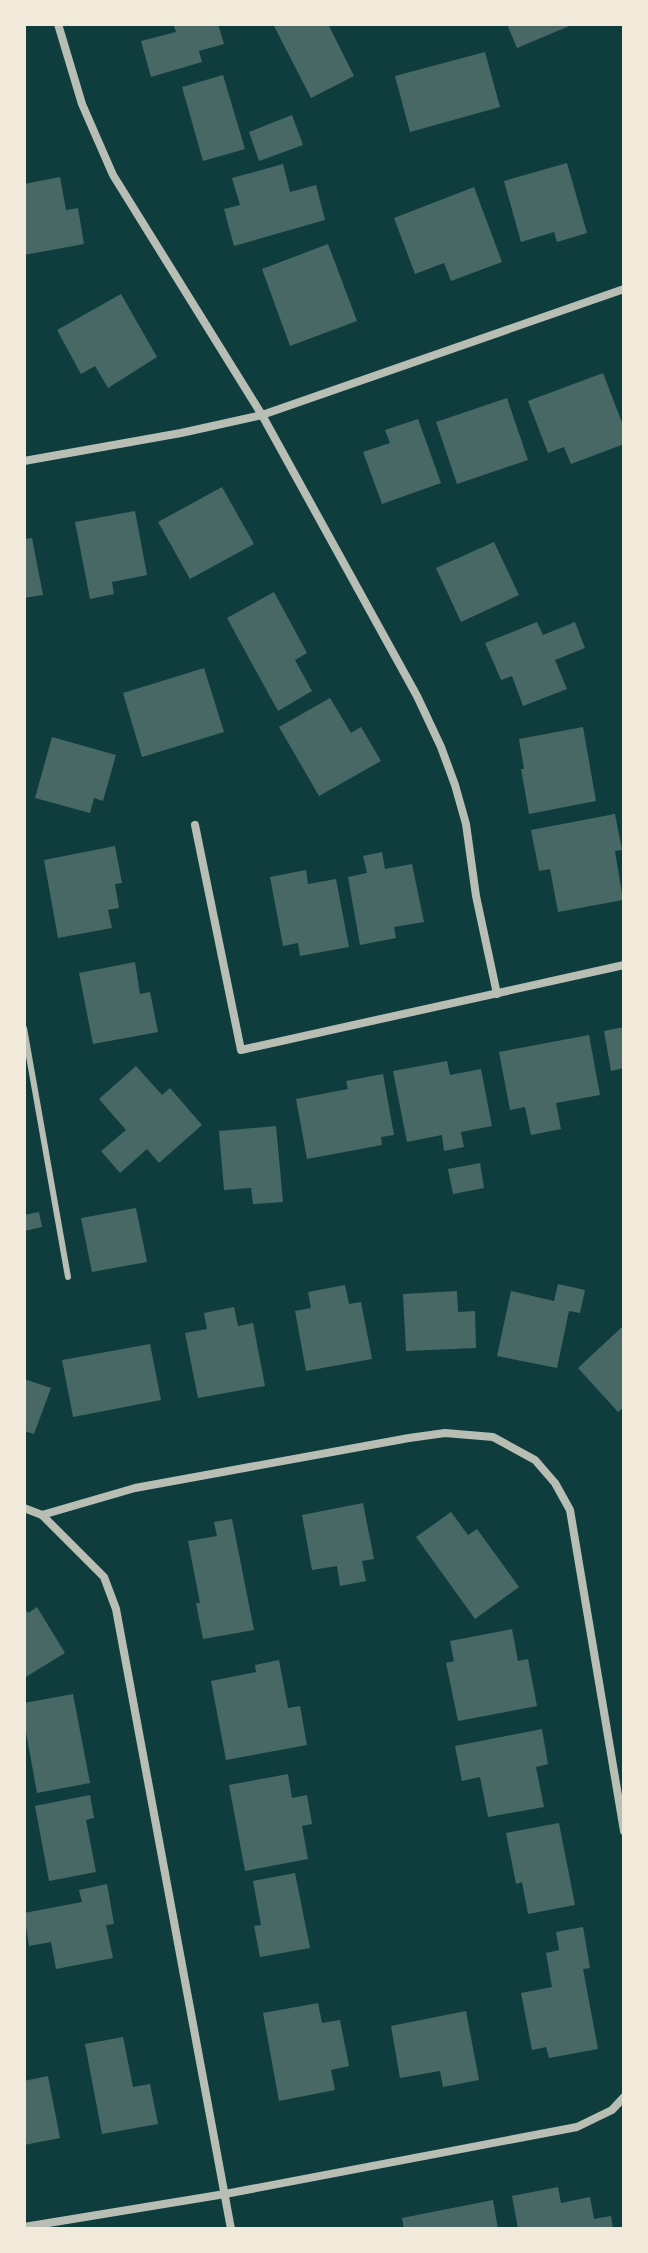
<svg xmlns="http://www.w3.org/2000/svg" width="648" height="2253" font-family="Helvetica,sans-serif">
  <rect width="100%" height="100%" fill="#0f3d3e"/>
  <!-- building -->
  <g fill="#486865">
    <polygon points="173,24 218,24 224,44 199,51 202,62 151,77 141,41 176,32"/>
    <polygon points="273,24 328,24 354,76 311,98"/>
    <polygon points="507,24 574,24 517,48"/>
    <polygon points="485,52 500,107 410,132 395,76"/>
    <polygon points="223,75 245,149 203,161 182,87"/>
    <polygon points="292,115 303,145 259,161 249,132"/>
    <polygon points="567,163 587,233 557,242 554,232 521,242 504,181"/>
    <polygon points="283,164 290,192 316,185 325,220 234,246 224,209 240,205 232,178"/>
    <polygon points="60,177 66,210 78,208 84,244 24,255 24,184"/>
    <polygon points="474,187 502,262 451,281 444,263 415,274 394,218"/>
    <polygon points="328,244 357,321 290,346 262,269"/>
    <polygon points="121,294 157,357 108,388 95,366 81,374 57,330"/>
    <polygon points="603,373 624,428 624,444 571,464 564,447 548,453 528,401"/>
    <polygon points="507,398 528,460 457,484 436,422"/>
    <polygon points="418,419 441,483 382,504 363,452 390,443 385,430"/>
    <polygon points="222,487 254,544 190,579 158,522"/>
    <polygon points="135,511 147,575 112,582 114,594 90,599 75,522"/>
    <polygon points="32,538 43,595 24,598 24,539"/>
    <polygon points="494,542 519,595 461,622 436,568"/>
    <polygon points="274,592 307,653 295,660 312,691 278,711 227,618"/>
    <polygon points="537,622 543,635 575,622 585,648 555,660 567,689 523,706 512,676 501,680 485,643"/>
    <polygon points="204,668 224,732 142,757 123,693"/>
    <polygon points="330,698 351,733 361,727 381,761 319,796 279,727"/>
    <polygon points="583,727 596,801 529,814 521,769 524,769 519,739"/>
    <polygon points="52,737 116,755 103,801 94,798 90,813 35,798"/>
    <polygon points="615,814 622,850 615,851 623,900 558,912 550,869 539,871 531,830"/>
    <polygon points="115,846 122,883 115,884 119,908 108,910 112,928 58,938 44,860"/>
    <polygon points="382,852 385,869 412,864 424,922 394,927 396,938 360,945 348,877 367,873 363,856"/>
    <polygon points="306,870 308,884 336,879 349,947 300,956 298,943 283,946 270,877"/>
    <polygon points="135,962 140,994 150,992 158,1032 93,1044 79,973"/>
    <polygon points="624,1027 624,1068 611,1071 604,1031"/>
    <polygon points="589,1035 600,1095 556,1103 561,1129 531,1135 525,1107 510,1110 499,1052"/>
    <polygon points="447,1061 450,1075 481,1069 492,1126 461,1132 464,1147 444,1151 442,1135 407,1142 393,1071"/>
    <polygon points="136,1066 162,1095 170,1088 202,1125 159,1163 147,1149 120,1173 101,1151 126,1130 99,1099"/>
    <polygon points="383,1074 394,1135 381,1137 382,1145 307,1159 296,1099 348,1089 346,1081"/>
    <polygon points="276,1126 283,1202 253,1204 251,1188 224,1190 219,1131"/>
    <polygon points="480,1163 484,1188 453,1194 448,1169"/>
    <polygon points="136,1208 147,1262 92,1272 81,1218"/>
    <polygon points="39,1212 42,1227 24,1231 24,1215"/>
    <polygon points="558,1284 585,1290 580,1313 569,1311 557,1368 497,1356 511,1291 554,1301"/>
    <polygon points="345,1285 349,1304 361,1302 372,1359 306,1371 295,1311 311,1308 308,1292"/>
    <polygon points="457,1291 458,1312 475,1311 476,1348 406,1351 403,1294"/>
    <polygon points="234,1307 238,1326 253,1323 265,1386 198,1398 185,1333 207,1329 204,1313"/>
    <polygon points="622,1327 624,1330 624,1407 618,1412 578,1368"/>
    <polygon points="150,1344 161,1400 73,1417 62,1360"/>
    <polygon points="24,1379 51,1388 34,1434 24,1431"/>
    <polygon points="363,1503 374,1559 362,1561 366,1581 340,1586 337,1566 312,1570 302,1515"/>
    <polygon points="451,1512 468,1535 477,1529 519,1587 475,1619 416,1537"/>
    <polygon points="232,1519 254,1630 203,1639 196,1603 200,1603 188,1541 217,1536 214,1522"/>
    <polygon points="24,1606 28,1613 37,1607 65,1653 24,1678"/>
    <polygon points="512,1629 518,1661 528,1659 537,1706 458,1721 446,1663 454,1661 450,1641"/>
    <polygon points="279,1660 288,1708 300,1706 307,1745 226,1760 211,1681 256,1672 255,1665"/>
    <polygon points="73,1694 90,1783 37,1793 24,1721 24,1703"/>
    <polygon points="542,1729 548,1764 536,1767 544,1807 488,1817 480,1777 462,1781 455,1746"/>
    <polygon points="288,1774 292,1798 307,1795 312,1824 302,1826 308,1859 245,1871 229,1785"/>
    <polygon points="90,1795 94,1818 86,1820 96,1872 49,1881 35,1806"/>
    <polygon points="559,1823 575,1905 528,1914 522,1882 516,1884 506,1833"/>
    <polygon points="295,1873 310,1948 260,1957 254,1926 261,1925 253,1881"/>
    <polygon points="107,1884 114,1924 106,1925 113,1958 56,1969 51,1942 29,1946 24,1913 82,1902 79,1890"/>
    <polygon points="583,1927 590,1968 583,1969 598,2049 549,2058 546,2047 532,2050 521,1993 552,1987 546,1953 559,1950 556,1932"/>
    <polygon points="318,2003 322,2023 340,2020 349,2066 331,2070 335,2090 279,2101 263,2013"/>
    <polygon points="466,2011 479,2080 443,2087 440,2071 400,2078 391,2026"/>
    <polygon points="123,2037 133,2087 150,2084 158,2124 102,2134 85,2044"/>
    <polygon points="48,2076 60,2138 24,2145 24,2081"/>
    <polygon points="558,2187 561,2203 590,2197 594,2219 611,2216 613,2229 518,2229 512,2196"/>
    <polygon points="493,2200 498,2229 404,2229 402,2218"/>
  </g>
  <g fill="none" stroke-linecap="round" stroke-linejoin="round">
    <!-- service -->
    <polyline stroke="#b8beb3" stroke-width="6" points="24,1028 68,1277"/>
    <!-- minor -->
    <g stroke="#b8beb3" stroke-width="8">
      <polyline points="58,24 82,104 113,175 262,415 417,696 441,747 455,785 466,824 476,896 497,994"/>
      <polyline points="24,461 181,433 262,415 624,289"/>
      <polyline points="195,825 241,1050 624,965"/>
      <polyline points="24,1508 42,1515 135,1488 409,1438 445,1433 493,1437 535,1460 555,1483 570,1510 624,1831"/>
      <polyline points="42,1515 104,1577 116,1609 231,2229"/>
      <polyline points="24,2227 225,2194 577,2127 612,2110 624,2097"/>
    </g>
  </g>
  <!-- border -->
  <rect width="648" height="2253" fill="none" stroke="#f1e9da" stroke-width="52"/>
</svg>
